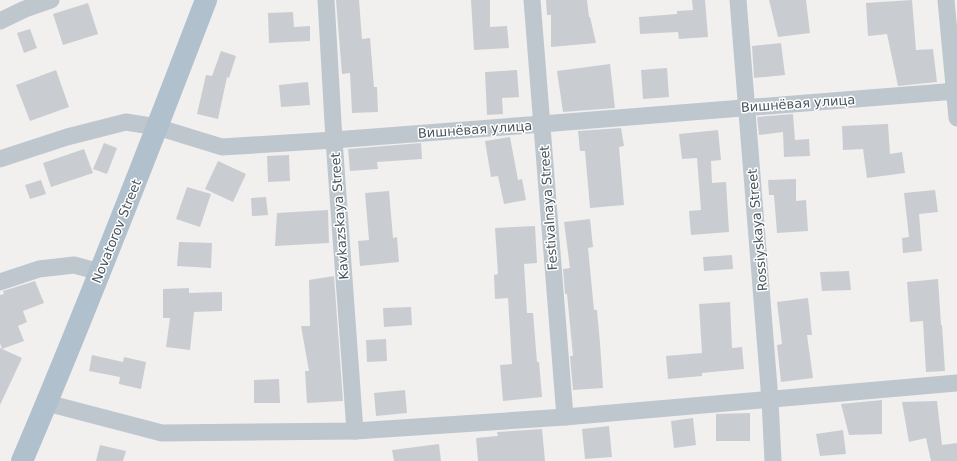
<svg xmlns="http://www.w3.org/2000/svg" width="957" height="461" font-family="'DejaVu Sans',sans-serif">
  <rect width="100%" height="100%" fill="#f2efef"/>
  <!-- building -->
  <g fill="#c9cdd2">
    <polygon points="336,0 359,0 362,39 370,38 374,87 377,87 378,112 352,113 350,73 342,74"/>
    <polygon points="471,0 490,0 490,27 507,26 509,48 474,50"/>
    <polygon points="546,0 587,0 589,17 590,17 596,43 551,47 551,15 547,15"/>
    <polygon points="692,0 705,0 708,37 679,39 678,32 640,34 639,17 677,14 677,11 693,10"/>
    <polygon points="769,0 806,0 810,33 778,37"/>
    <polygon points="912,0 916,50 933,49 937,82 898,86 887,34 868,36 866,3"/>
    <polygon points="88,3 98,34 63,45 53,14"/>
    <polygon points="293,12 294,27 310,26 310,41 269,43 268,13"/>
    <polygon points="30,29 37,48 24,53 17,33"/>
    <polygon points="781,43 785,75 754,78 752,46"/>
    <polygon points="221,51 236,56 229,78 227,77 218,119 197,114 206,75 212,76"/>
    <polygon points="610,64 615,108 563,112 557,71"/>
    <polygon points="667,68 669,97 643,99 641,70"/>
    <polygon points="56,70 69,107 30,121 16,85"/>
    <polygon points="517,70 519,97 502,98 503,114 487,115 485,72"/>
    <polygon points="308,82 310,105 281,107 279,85"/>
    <polygon points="793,114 795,140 809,139 810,156 784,157 783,132 759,135 757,117"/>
    <polygon points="888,124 890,154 902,152 905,173 867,178 863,149 843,150 842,126"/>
    <polygon points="621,128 624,146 619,147 624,205 590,208 585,151 580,151 578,131"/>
    <polygon points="718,130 721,160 711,161 712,183 726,182 729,232 691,235 689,211 701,210 697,158 682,159 679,134"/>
    <polygon points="510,137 518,180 522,179 526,200 504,204 498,176 491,177 485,141"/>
    <polygon points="104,143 117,148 107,174 93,169"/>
    <polygon points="421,143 422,159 377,162 378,169 350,171 348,149"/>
    <polygon points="84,149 93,173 51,187 43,163"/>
    <polygon points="289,155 290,181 268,182 267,156"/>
    <polygon points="218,161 246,174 233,202 205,189"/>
    <polygon points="796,179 796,201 806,200 808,231 777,233 774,195 769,195 768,180"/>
    <polygon points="41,180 46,194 30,199 25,185"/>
    <polygon points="187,187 211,194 200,227 176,219"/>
    <polygon points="935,190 938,212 919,214 922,251 903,253 902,238 909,237 904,193"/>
    <polygon points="389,191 393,238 397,237 399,262 360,266 358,241 369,240 365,193"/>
    <polygon points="266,197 268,215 252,216 251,198"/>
    <polygon points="328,210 329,243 275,246 277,213"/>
    <polygon points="590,219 593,247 588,248 594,310 597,310 600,343 603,388 573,390 570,356 573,356 567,294 565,294 563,269 570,268 564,222"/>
    <polygon points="535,226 537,263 524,264 527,313 533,313 537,362 539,362 542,397 503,401 500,365 512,364 508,298 495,299 494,275 498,274 495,228"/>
    <polygon points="179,242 212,243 211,268 177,266"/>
    <polygon points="732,255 733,269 704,271 703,257"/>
    <polygon points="849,271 851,290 822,291 820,272"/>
    <polygon points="334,276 343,401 307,403 305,371 309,371 301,326 310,326 309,280"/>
    <polygon points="938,279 941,325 942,325 945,371 926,372 923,321 910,322 907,282"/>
    <polygon points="35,281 44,303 23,311 27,322 18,326 24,341 2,349 0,343 0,295 4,294 3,291"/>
    <polygon points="189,288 189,293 222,292 222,311 194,312 190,350 166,347 170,318 163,318 163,289"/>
    <polygon points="808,298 812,335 807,335 813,378 781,382 777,345 782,344 777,302"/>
    <polygon points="730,302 732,348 742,347 744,369 702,373 702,376 668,379 666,356 702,353 699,304"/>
    <polygon points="411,307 412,325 384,327 383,308"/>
    <polygon points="386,339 387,361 367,362 366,340"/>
    <polygon points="0,348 22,358 0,405"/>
    <polygon points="92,355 123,362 124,357 146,362 141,389 119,384 120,377 89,371"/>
    <polygon points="279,379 280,403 254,403 254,380"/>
    <polygon points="405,390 407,413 376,416 374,393"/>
    <polygon points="882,400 882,434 849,435 841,404"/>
    <polygon points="937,401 942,445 957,443 957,461 931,461 926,438 909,442 902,402"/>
    <polygon points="750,413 750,441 716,441 716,414"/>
    <polygon points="693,418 696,445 674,448 671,421"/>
    <polygon points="609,426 612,457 585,459 582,429"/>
    <polygon points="542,429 545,461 478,461 476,438 498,436 497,432"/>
    <polygon points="843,430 846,454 820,456 816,434"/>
    <polygon points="439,444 441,461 394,461 392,450"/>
    <polygon points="100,445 126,451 123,461 96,461"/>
  </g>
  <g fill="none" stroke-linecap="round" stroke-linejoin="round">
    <!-- minor -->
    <g stroke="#bec7ce" stroke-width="17">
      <polyline points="326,0 334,140 355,431"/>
      <polyline points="532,0 565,417"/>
      <polyline points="738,0 770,400 773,461"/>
      <polyline points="946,0 957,118"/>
      <polyline points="0,21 25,9 51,0"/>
      <polyline points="0,159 67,137 126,122 157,127 222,147 334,140 542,124 957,91"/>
      <polyline points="0,282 39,269 74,265 100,272"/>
      <polyline points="47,403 162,433 355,431 565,417 957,383"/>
    </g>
    <!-- major -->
    <path stroke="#b0c0cd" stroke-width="22" d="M22,461C87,309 147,154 206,0"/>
  </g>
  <g text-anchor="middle" stroke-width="3" stroke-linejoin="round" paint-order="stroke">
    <!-- street labels -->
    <g font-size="13" fill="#48545c" stroke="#fff">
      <text transform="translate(798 103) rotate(-4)" y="5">Вишнёвая улица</text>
      <text transform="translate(475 129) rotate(-4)" y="5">Вишнёвая улица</text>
      <text transform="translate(548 208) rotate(-94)" y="5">Festivalnaya Street</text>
      <text transform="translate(339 216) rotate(-94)" y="5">Kavkazskaya Street</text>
      <text transform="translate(757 230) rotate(-95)" y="5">Rossiyskaya Street</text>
      <text transform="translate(116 231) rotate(-68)" y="5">Novatorov Street</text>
    </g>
  </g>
</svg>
